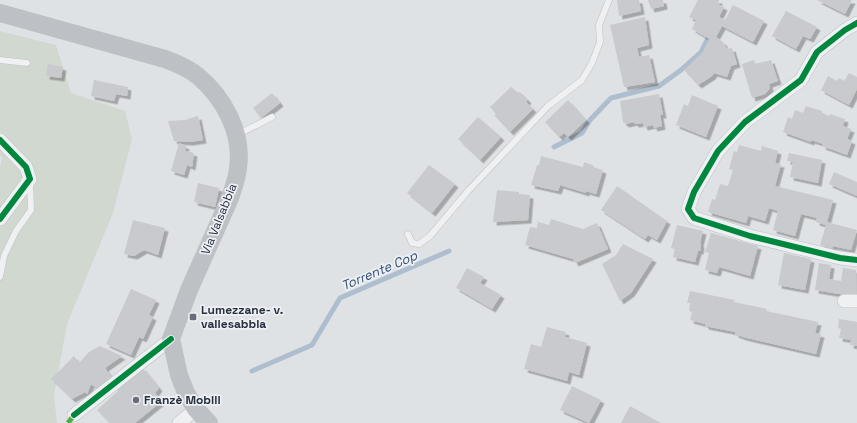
<svg xmlns="http://www.w3.org/2000/svg" width="857" height="423" font-family="'Space Grotesk',sans-serif">
  <defs>
    <filter id="shadow"><feDropShadow dx="3.5" dy="3.5" stdDeviation="0" flood-color="#0004"/></filter>
  </defs>
  <rect width="100%" height="100%" fill="#dfe2e5"/>
  <!-- grass -->
  <polygon fill="#d0d8d0" points="0,31 56,45 71,93 125,111 132,139 113,213 67,324 54,395 57,423 0,423 0,167 2,158 0,156"/>
  <g fill="none" stroke-linecap="round" stroke-linejoin="round">
    <!-- stream -->
    <g stroke="#aebecf" stroke-width="5">
      <polyline points="554,147 582,133 590,120 611,98 659,86 681,70 701,52 708,38"/>
      <polyline points="252,371 312,345 340,298 449,251"/>
    </g>
  </g>
  <!-- building -->
  <g fill="#c8cacd" filter="url(#shadow)">
    <polygon points="617,0 639,0 641,11 619,16"/>
    <polygon points="648,0 663,0 664,6 651,9"/>
    <polygon points="698,0 719,0 718,4 724,7 719,17 725,20 733,5 764,21 753,42 722,26 716,37 723,42 727,49 732,48 737,64 731,66 727,77 714,73 712,76 698,85 684,70 703,52 709,39 692,29 696,20 689,17"/>
    <polygon points="817,0 852,0 845,14"/>
    <polygon points="786,11 817,27 810,39 803,36 796,49 772,36"/>
    <polygon points="645,17 649,45 637,48 639,57 649,55 655,82 624,87 610,25"/>
    <polygon points="754,60 755,64 771,60 778,81 769,84 770,88 765,94 752,98 742,64"/>
    <polygon points="48,64 63,67 61,78 46,76"/>
    <polygon points="849,73 857,77 857,89 849,105 821,90 828,76 837,81 839,78 844,81"/>
    <polygon points="94,80 128,87 127,96 116,94 114,101 91,96"/>
    <polygon points="511,87 518,93 520,92 528,100 526,102 533,109 510,132 494,115 496,114 490,107"/>
    <polygon points="272,93 280,103 261,118 253,108"/>
    <polygon points="659,94 663,115 660,115 662,126 654,128 653,125 644,127 643,123 635,124 634,122 626,124 623,122 620,101"/>
    <polygon points="692,95 718,106 706,137 676,125 684,104 688,106"/>
    <polygon points="568,100 586,120 568,137 564,133 559,137 545,122"/>
    <polygon points="806,106 822,111 822,113 829,116 830,114 845,119 843,126 851,129 847,139 852,141 847,155 822,146 823,144 811,140 811,142 783,132 788,117 792,119 795,110 803,113"/>
    <polygon points="198,116 203,140 190,142 174,141 168,121 185,120"/>
    <polygon points="478,117 501,137 480,160 458,139"/>
    <polygon points="179,143 186,146 185,151 194,153 192,167 187,165 184,175 171,171"/>
    <polygon points="739,145 761,151 762,146 778,151 775,163 781,164 775,186 833,200 827,222 857,230 851,250 833,246 832,249 820,245 826,225 816,222 817,218 801,214 795,236 773,230 778,211 769,208 765,221 748,216 746,223 708,212 712,199 715,200 720,184 728,186 733,170 729,169 734,151 737,152"/>
    <polygon points="789,153 822,160 818,183 790,177 793,162 787,161"/>
    <polygon points="541,156 583,167 584,162 593,165 593,167 603,170 596,194 586,191 586,193 560,185 558,191 531,185 537,165 539,165"/>
    <polygon points="429,165 455,184 432,213 407,193"/>
    <polygon points="834,172 857,182 857,196 829,184"/>
    <polygon points="198,183 219,188 215,207 194,202"/>
    <polygon points="617,186 667,221 657,240 648,235 645,239 601,210"/>
    <polygon points="497,190 519,192 519,194 530,195 528,220 493,222"/>
    <polygon points="551,219 583,229 597,223 608,249 575,263 573,259 525,245 530,227 537,228 538,222 549,225"/>
    <polygon points="133,220 165,228 158,255 144,250 134,256 124,254"/>
    <polygon points="677,225 703,231 700,243 701,244 700,251 698,251 695,262 673,257 675,249 671,248"/>
    <polygon points="711,233 758,246 750,276 719,267 717,273 705,270 709,253 705,252"/>
    <polygon points="623,244 653,259 631,293 620,301 602,264 616,255"/>
    <polygon points="784,253 811,259 805,290 778,285"/>
    <polygon points="819,263 831,265 829,279 841,281 843,268 856,270 857,295 839,294 815,290"/>
    <polygon points="467,268 484,277 480,283 501,295 492,309 456,288"/>
    <polygon points="131,289 156,300 149,315 153,317 143,339 139,337 131,355 106,344"/>
    <polygon points="690,291 735,300 734,302 767,309 766,311 818,322 815,333 821,334 816,354 743,337 735,334 735,332 705,326 705,324 690,320 692,312 689,311 690,303 687,303"/>
    <polygon points="839,319 857,322 857,346 850,345 851,340 839,338 841,329 838,328"/>
    <polygon points="547,327 566,332 565,337 587,343 579,375 569,372 567,381 524,369 531,344 541,347"/>
    <polygon points="100,346 122,356 105,368 112,378 98,389 91,384 87,394 85,392 72,399 51,379 74,356 79,363 89,352"/>
    <polygon points="142,367 159,388 155,393 162,401 135,423 110,423 97,410 118,391 117,388"/>
    <polygon points="572,386 601,400 589,423 560,410"/>
    <polygon points="630,406 661,423 621,423"/>
  </g>
  <g fill="none" stroke-linecap="round" stroke-linejoin="round">
    <defs>
      <g id="lane">
        <polyline points="0,60 27,63"/>
        <polyline points="237,135 272,117"/>
        <polyline points="408,234 412,243 419,244 430,236 468,191 548,106 582,80 592,63 600,42 599,25 609,0"/>
        <polyline points="0,277 4,256 16,231 31,210 30,183"/>
      </g>
      <g id="street">
        <polyline points="857,23 845,30 817,52 801,80 745,122 718,151 694,192 688,209 694,218 750,236 840,258 857,260"/>
        <polyline points="0,140 26,167 30,179 0,219"/>
        <polyline points="844,301 857,301"/>
        <polyline points="74,415 171,339"/>
        <polyline points="179,423 196,409"/>
      </g>
    </defs>
    <!-- lane casing -->
    <use href="#lane" stroke="#bec0c3" stroke-width="7"/>
    <!-- street casing -->
    <use href="#street" stroke="#bec0c3" stroke-width="14"/>
    <!-- lane -->
    <use href="#lane" stroke="#eff0f1" stroke-width="6"/>
    <!-- street -->
    <use href="#street" stroke="#eff0f1" stroke-width="13"/>
    <!-- secondary -->
    <path stroke="#bdc0c4" stroke-width="18" d="M0,13L165,59C176,63 188,68 198,76C224,98 243,133 238,168C237,179 233,189 230,198L189,290L171,339L179,375L186,393L196,409L209,423"/>
    <!-- quiet -->
    <polyline stroke="#53ab46" stroke-width="5" stroke-dasharray="10 5" stroke-linecap="butt" points="68,423 74,415"/>
    <defs>
      <g id="cycleway">
        <polyline points="857,23 845,30 817,52 801,80 745,122 718,151 694,192 688,209 694,218 750,236 840,258 857,260"/>
        <polyline points="0,140 26,167 30,179 0,219"/>
        <polyline points="74,415 171,339"/>
      </g>
    </defs>
    <!-- cycleway casing -->
    <use href="#cycleway" stroke="#edf0f5" stroke-width="8"/>
    <!-- cycleway -->
    <use href="#cycleway" stroke="#00873e" stroke-width="6"/>
  </g>
  <!-- markers -->
  <g fill="#676e78" stroke="#edf0f5" stroke-width="1.5">
    <rect x="189" y="313" width="8" height="8" rx="2"/>
    <circle cx="136" cy="400" r="4"/>
  </g>
  <g text-anchor="middle" stroke-width="3.5" stroke-linejoin="round" paint-order="stroke">
    <!-- street labels -->
    <g font-size="12" fill="#272f3d" stroke="#edf0f5">
      <text transform="translate(219 219) rotate(-68)" y="4">Via Valsabbia</text>
    </g>
    <!-- poi labels -->
    <g font-size="12" font-weight="bold" fill="#272f3d" stroke="#edf0f5" text-anchor="start">
      <text x="201" y="314">Lumezzane- v.<tspan x="201" dy="14">vallesabbia</tspan></text>
      <text x="144" y="404">Franzè Mobili</text>
    </g>
    <!-- water labels -->
    <g font-size="13" font-style="italic" fill="#334c6f" stroke="#edf0f5">
      <text transform="translate(379 270) rotate(-23)" y="5">Torrente Cop</text>
    </g>
  </g>
</svg>
